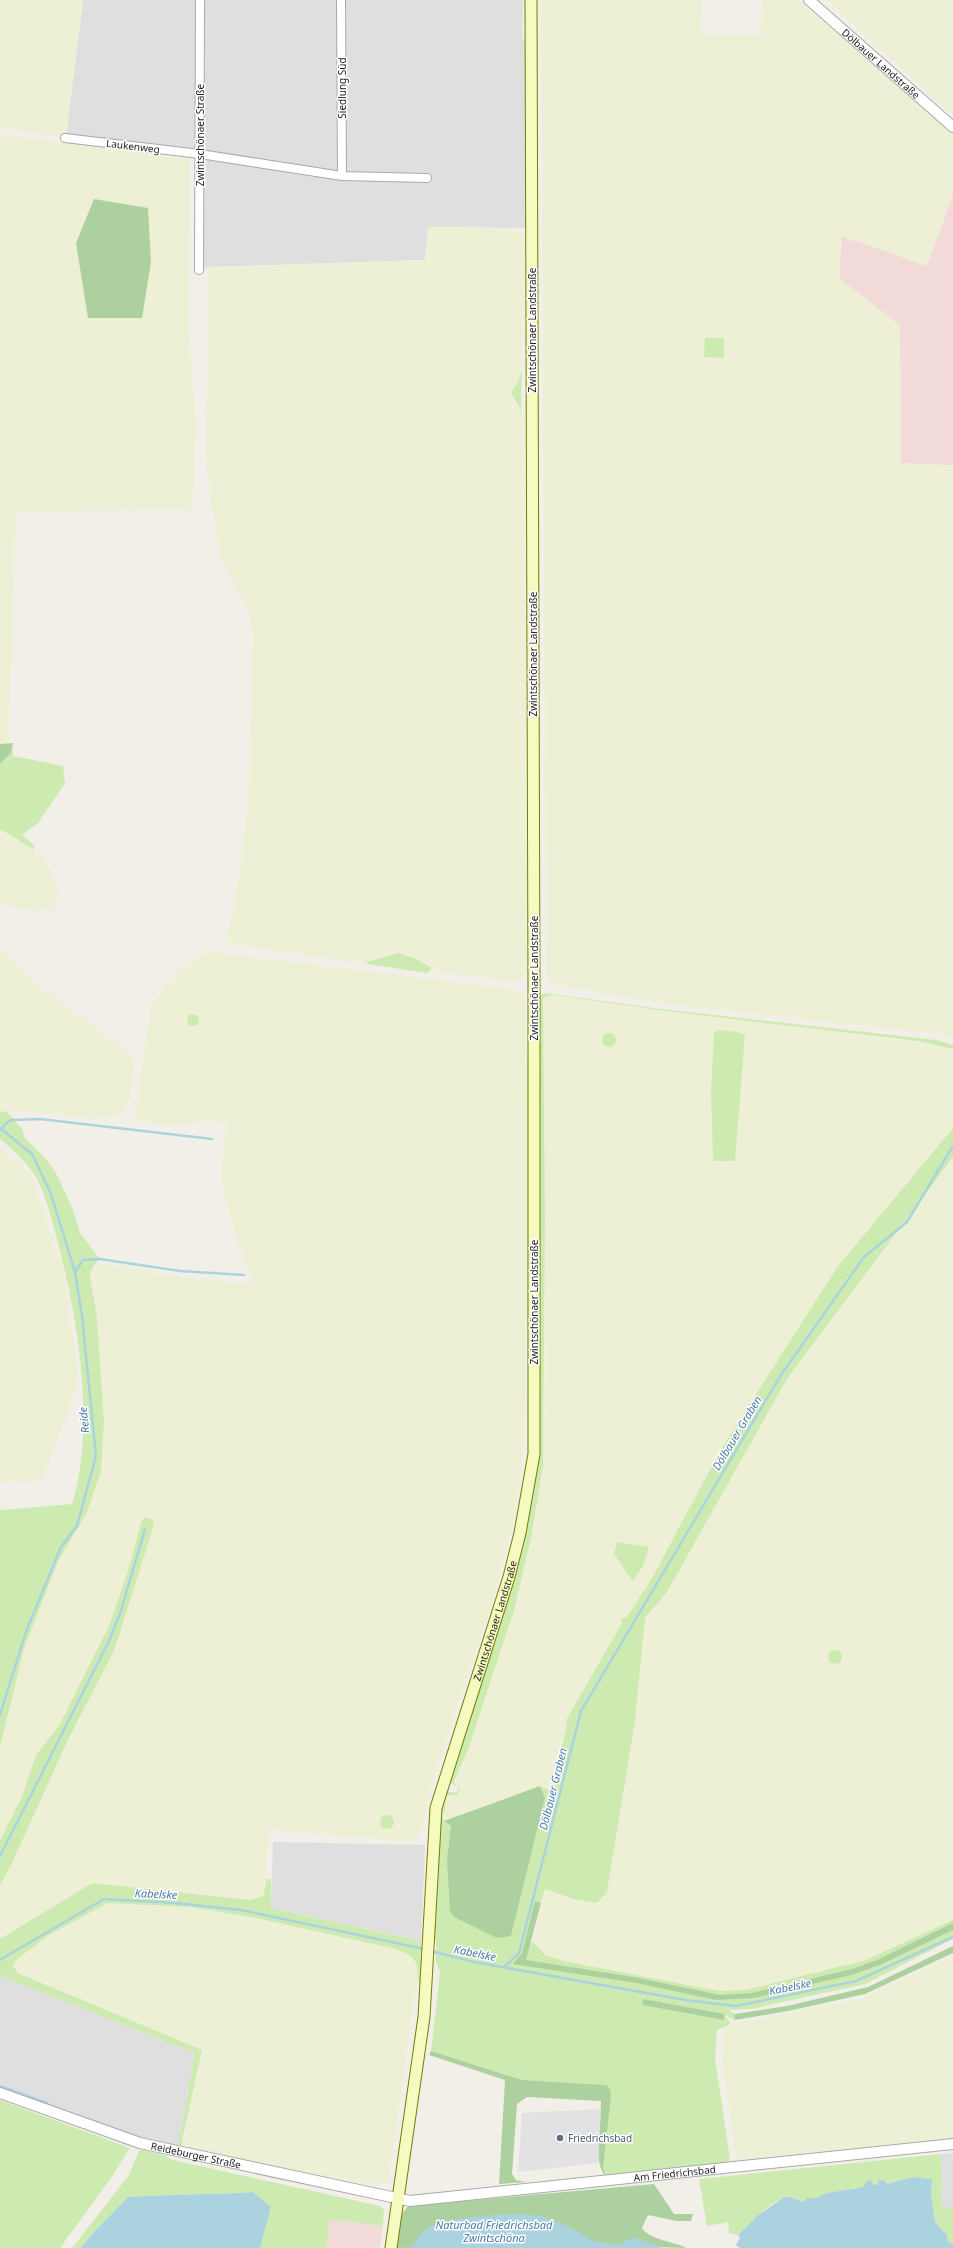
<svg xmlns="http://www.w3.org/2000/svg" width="953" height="2248" font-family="'Noto Sans',sans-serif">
  <rect width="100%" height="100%" fill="#f2efe9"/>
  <!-- residential -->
  <g fill="#e0dfdf">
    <polygon points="83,0 523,0 522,38 531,44 536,228 428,227 425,260 209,267 199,270 200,153 65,138"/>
    <polygon points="273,1842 425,1845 421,1941 271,1908"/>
    <polygon points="0,1976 195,2053 178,2147 133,2136 0,2086"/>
    <polygon points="953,2153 953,2207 942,2208 941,2154"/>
  </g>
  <!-- commercial -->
  <g fill="#f2dad9">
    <polygon points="953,194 953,465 901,464 900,326 839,278 842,236 927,265"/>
    <polygon points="330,2219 383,2226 380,2248 326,2248"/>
  </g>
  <!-- farmland -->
  <g fill="#eef0d5">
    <polygon points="0,0 83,0 66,138 0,128"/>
    <polygon points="541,0 702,0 701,34 760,36 762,0 798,0 953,135 953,194 927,266 842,236 839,278 900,326 901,463 953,465 953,1038 937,1034 686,1006 593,992 549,983 546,980"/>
    <polygon points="827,0 953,0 953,114 947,110"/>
    <polygon points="0,134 190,160 189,328 196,421 194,492 190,510 16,511 9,741 7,743 0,744"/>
    <polygon points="428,227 512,228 521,234 524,239 522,371 518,382 512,390 511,397 521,410 523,416 527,970 523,978 512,982 441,972 414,958 398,953 367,962 353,962 231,944 225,940 236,895 248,803 253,631 248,610 220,556 210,499 207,466 208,267 425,260"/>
    <polygon points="0,829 21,841 42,857 49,868 57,887 56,904 53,909 36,911 0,905"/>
    <polygon points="0,948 36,985 135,1057 130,1099 121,1114 98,1119 15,1110 0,1112"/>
    <polygon points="212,952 514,990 520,992 526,998 530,1217 524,1436 520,1482 512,1531 490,1609 434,1778 427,1803 423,1830 418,1838 405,1841 272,1830 268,1833 266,1889 263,1896 257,1900 92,1883 0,1939 0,1886 12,1863 67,1742 114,1651 154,1525 154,1521 142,1520 127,1574 109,1626 60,1724 36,1756 22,1796 0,1841 0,1747 24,1649 58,1561 86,1514 101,1472 104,1423 97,1317 90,1285 91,1271 100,1265 108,1264 167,1275 244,1284 248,1284 251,1281 223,1193 221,1173 226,1121 166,1125 149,1123 141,1121 136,1116 135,1110 148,1022 153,1006 161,992 173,978 197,957"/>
    <polygon points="554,995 942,1045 953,1049 953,1128 838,1266 652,1578 627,1618 621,1619 622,1622 565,1722 568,1725 553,1786 549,1790 540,1786 444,1821 442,1816 445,1809 446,1795 457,1795 460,1788 454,1781 468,1750 514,1610 522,1578 545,1410 543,1000 545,997"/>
    <polygon points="0,1147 32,1176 64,1273 79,1380 43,1480 0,1483"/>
    <polygon points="953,1157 953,1920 866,1960 746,1990 719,1991 563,1961 544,1954 533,1942 545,1889 573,1899 607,1892 635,1721 645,1618 667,1592 787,1379"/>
    <polygon points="108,1903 191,1907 256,1918 392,1948 405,1952 413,1958 417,1965 417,1979 389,2180 378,2186 193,2150 183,2144 182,2141 201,2050 14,1970 15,1961 49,1935"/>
    <polygon points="953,1956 953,2138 746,2159 736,2157 722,2060 725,2027 731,2024 860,1999"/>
  </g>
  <!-- grass -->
  <g fill="#cdebb0" fill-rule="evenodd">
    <polygon points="705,338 724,338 724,358 704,357"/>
    <polygon points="522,371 521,410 511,393 518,382"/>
    <polygon points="13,743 13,756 63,766 65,783 38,823 22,835 35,846 33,849 0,829 0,764 10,754"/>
    <polygon points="398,953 414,958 432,968 427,973 367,964 367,962"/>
    <path d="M545,993L661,1009L936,1040L953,1045V1049L918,1041L666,1011L554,995L545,997L543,1000L545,1219L543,1465L531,1538L514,1610L468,1750L454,1781L455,1784L460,1788L457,1795H446L445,1809L442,1816L444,1821L451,1826L447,1860L511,1936L545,1798L540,1786L549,1790L553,1785L567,1725L565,1722L622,1623L621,1619L627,1617L652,1578L720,1451L838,1266L953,1128V1157L787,1379L667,1592L645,1618L635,1721L607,1892L597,1903L573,1899L545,1889L541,1903L536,1901L523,1952L533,1942L544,1954L563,1961L719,1991L746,1990L866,1960L953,1920V1939L865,1984L751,2009L728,2010L735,2014V2020L725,2015L731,2024L717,2030L715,2058L730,2159L726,2164L606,2176L603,2168L606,2085L522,2080L431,2051L440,1972L435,1960L436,1941L434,1936L439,1823L445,1791L456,1793L459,1788L448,1781L501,1624L513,1582L529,1510L539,996ZM642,2005L724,2014V2020Z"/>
    <circle cx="193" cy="1020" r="6"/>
    <polygon points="719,1030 738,1032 745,1035 735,1161 713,1161 711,1093 714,1033"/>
    <circle cx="609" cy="1040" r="7"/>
    <path d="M6,1111L22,1129L25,1138L47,1160L58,1177L73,1210L80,1233L99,1258L91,1271L90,1277L97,1317L104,1423L101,1472L86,1514L58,1561L24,1649L0,1747V1510L72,1504C96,1426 78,1320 58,1243C52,1221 47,1199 37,1179C28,1163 14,1151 0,1139V1112Z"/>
    <polygon points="145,1517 152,1519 154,1525 114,1651 67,1742 12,1863 0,1886 0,1841 22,1796 36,1755 60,1724 109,1626 127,1574 142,1520"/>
    <polygon points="617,1542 649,1547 643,1566 634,1579 632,1580 614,1554"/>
    <circle cx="835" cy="1657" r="7"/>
    <circle cx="387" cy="1822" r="7"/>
    <path d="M267,1879H271V1908L421,1941L420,1984C416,1977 418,1973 417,1966C414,1954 401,1951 392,1948L256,1918L191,1907L108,1903L49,1935L15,1961L13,1966L18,1973L202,2050L182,2140L183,2144L178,2147L195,2053L0,1976V1939L92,1883L251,1900L263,1896Z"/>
    <polygon points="0,2100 130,2148 111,2178 60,2248 0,2248"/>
    <path d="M142,2149L164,2155L173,2160L380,2206L384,2210L383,2226L330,2219L326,2248H260L271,2207L253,2192C211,2195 170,2194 128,2197L94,2232L81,2248H72L129,2175L139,2151Z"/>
    <path d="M941,2154L942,2207H953V2244L948,2242L947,2235L935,2222L931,2193L932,2179L913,2177L887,2184L878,2180V2184L873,2185L867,2181L863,2187L827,2193L816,2198H807L803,2202C798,2200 791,2196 785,2197C772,2201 747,2225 738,2235L729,2233L728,2222L707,2226L699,2179Z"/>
  </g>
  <!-- forest -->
  <g fill="#add19e">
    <polygon points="94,199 148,208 151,262 142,318 88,318 76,243"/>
    <polygon points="13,743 10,754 0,764 0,744"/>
    <polygon points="540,1786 545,1798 511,1936 497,1938 454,1917 450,1911 447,1860 451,1826 444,1821"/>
    <polygon points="535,1901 541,1903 526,1960 634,1977 720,1995 752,1993 852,1969 877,1960 953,1923 953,1930 880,1965 851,1975 754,1998 716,2000 636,1983 513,1964 522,1953"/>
    <polygon points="953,1946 953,1953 865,1994 788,2011 735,2020 735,2014 787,2006 868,1987"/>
    <polygon points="643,1999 724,2014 724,2020 642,2005"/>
    <path d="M431,2051L522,2080L606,2085L610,2089L611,2095L603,2168L606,2176C592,2165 601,2119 601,2101L527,2097L517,2104L512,2174L516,2180L526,2182L499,2184L505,2080L429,2055Z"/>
    <path d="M654,2184L674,2214H693L691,2221H677L648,2215L642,2228C650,2240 673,2241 686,2248L622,2246L397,2248L402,2214L408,2206Z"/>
  </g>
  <!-- parking -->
  <polygon fill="#e2e2e2" points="601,2109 598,2163 518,2172 522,2113"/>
  <!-- water -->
  <g fill="#aad3df">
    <polygon points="913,2177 932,2179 931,2193 935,2222 947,2235 948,2242 953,2244 953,2248 740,2248 736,2245 740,2238 738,2235 757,2216 784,2197 790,2197 803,2202 807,2198 816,2198 827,2193 863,2187 867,2181 870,2180 874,2185 878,2184 878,2180 883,2180 887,2184"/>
    <path d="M253,2192L271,2207L260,2248H81L94,2232L128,2197C170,2194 211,2195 253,2192Z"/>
    <path d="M515,2214L541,2216L574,2229L595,2242L619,2245L633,2237L662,2248H410C415,2243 419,2235 424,2231C440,2218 494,2215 515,2214Z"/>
  </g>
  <!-- pier -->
  <polygon fill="#fff" points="422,1941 436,1941 435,1960 421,1959"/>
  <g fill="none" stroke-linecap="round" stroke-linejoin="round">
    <!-- stream -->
    <g stroke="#aad3df" stroke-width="2.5">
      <polyline points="0,1128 32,1154 51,1194 75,1272 82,1316 96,1456 77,1526 61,1547 27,1629 0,1715"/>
      <polyline points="2,1130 5,1124 11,1120 40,1119 212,1139"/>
      <polyline points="75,1272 83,1260 100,1259 180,1271 244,1275"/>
      <polyline points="0,1856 109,1641 121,1611 145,1529"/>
      <polyline points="431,1951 474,1962 685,2000 736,2006 856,1981 953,1937"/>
      <polyline points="0,1960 104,1899 175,1903 241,1910 424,1949"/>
      <polyline points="504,1967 519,1953 581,1711 781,1375 864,1257 907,1222 953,1146"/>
      <polyline points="0,2086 47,2103"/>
    </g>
    <defs>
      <g id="minor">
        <polyline points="341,0 342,176"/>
        <polyline points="65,138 200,154 342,176 427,178"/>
        <polyline points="199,270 200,0"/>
      </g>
      <g id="tertiary">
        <path id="s1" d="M809,0L953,127"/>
        <path id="s2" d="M0,2093L140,2143L410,2201L953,2144"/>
      </g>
      <g id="secondary">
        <path id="s3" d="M391,2248L424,2017L436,1808L509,1577L520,1533L534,1454V989L531,0"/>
      </g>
    </defs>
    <!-- minor casing -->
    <use href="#minor" stroke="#a9a9a9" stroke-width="10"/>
    <!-- tertiary casing -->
    <use href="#tertiary" stroke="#a9a9a9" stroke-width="12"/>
    <!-- secondary casing -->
    <use href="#secondary" stroke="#707d05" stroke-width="13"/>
    <!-- minor -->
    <use href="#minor" stroke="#fff" stroke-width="8"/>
    <!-- tertiary -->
    <use href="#tertiary" stroke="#fff" stroke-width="10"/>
    <!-- secondary -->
    <use href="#secondary" stroke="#f7fabf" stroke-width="11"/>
  </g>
  <!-- markers -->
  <circle fill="#5c6f8a" stroke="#fff" stroke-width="1.5" cx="560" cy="2138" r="4"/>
  <g text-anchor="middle" stroke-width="3" stroke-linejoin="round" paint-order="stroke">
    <!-- street labels -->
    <g font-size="10" fill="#222" stroke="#fff">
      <text dy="4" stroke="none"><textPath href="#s1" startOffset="96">Dölbauer Landstraße</textPath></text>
      <text transform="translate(342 88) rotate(-90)" y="4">Siedlung Süd</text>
      <text transform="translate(200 135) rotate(-90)" y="4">Zwintschönaer Straße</text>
      <text transform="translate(133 146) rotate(7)" y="4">Laukenweg</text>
      <text transform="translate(532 330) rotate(-90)" y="4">Zwintschönaer Landstraße</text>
      <text transform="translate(533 654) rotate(-90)" y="4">Zwintschönaer Landstraße</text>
      <text transform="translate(534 978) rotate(-90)" y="4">Zwintschönaer Landstraße</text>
      <text transform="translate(534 1302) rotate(-90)" y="4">Zwintschönaer Landstraße</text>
      <text dy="4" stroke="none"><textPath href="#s3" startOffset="639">Zwintschönaer Landstraße</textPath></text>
      <text dy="4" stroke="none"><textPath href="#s2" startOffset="206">Reideburger Straße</textPath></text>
      <text dy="4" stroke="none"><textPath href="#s2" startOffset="691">Am Friedrichsbad</textPath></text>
    </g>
    <!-- service labels -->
    <g font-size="10" fill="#4e5e75" stroke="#fff" text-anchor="start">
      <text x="568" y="2142">Friedrichsbad</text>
    </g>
    <!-- water labels -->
    <g font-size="11" font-style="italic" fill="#4a7aab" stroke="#fff">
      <text transform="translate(84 1420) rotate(-96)" y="4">Reide</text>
      <text transform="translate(737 1433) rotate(-59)" y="4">Dölbauer Graben</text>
      <text transform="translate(553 1789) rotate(-76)" y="4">Dölbauer Graben</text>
      <text transform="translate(156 1894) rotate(3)" y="4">Kabelske</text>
      <text transform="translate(475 1953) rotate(11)" y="4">Kabelske</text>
      <text transform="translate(790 1987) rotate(-12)" y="4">Kabelske</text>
      <text x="494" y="2229">Naturbad Friedrichsbad<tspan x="494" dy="13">Zwintschöna</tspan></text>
    </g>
  </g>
</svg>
